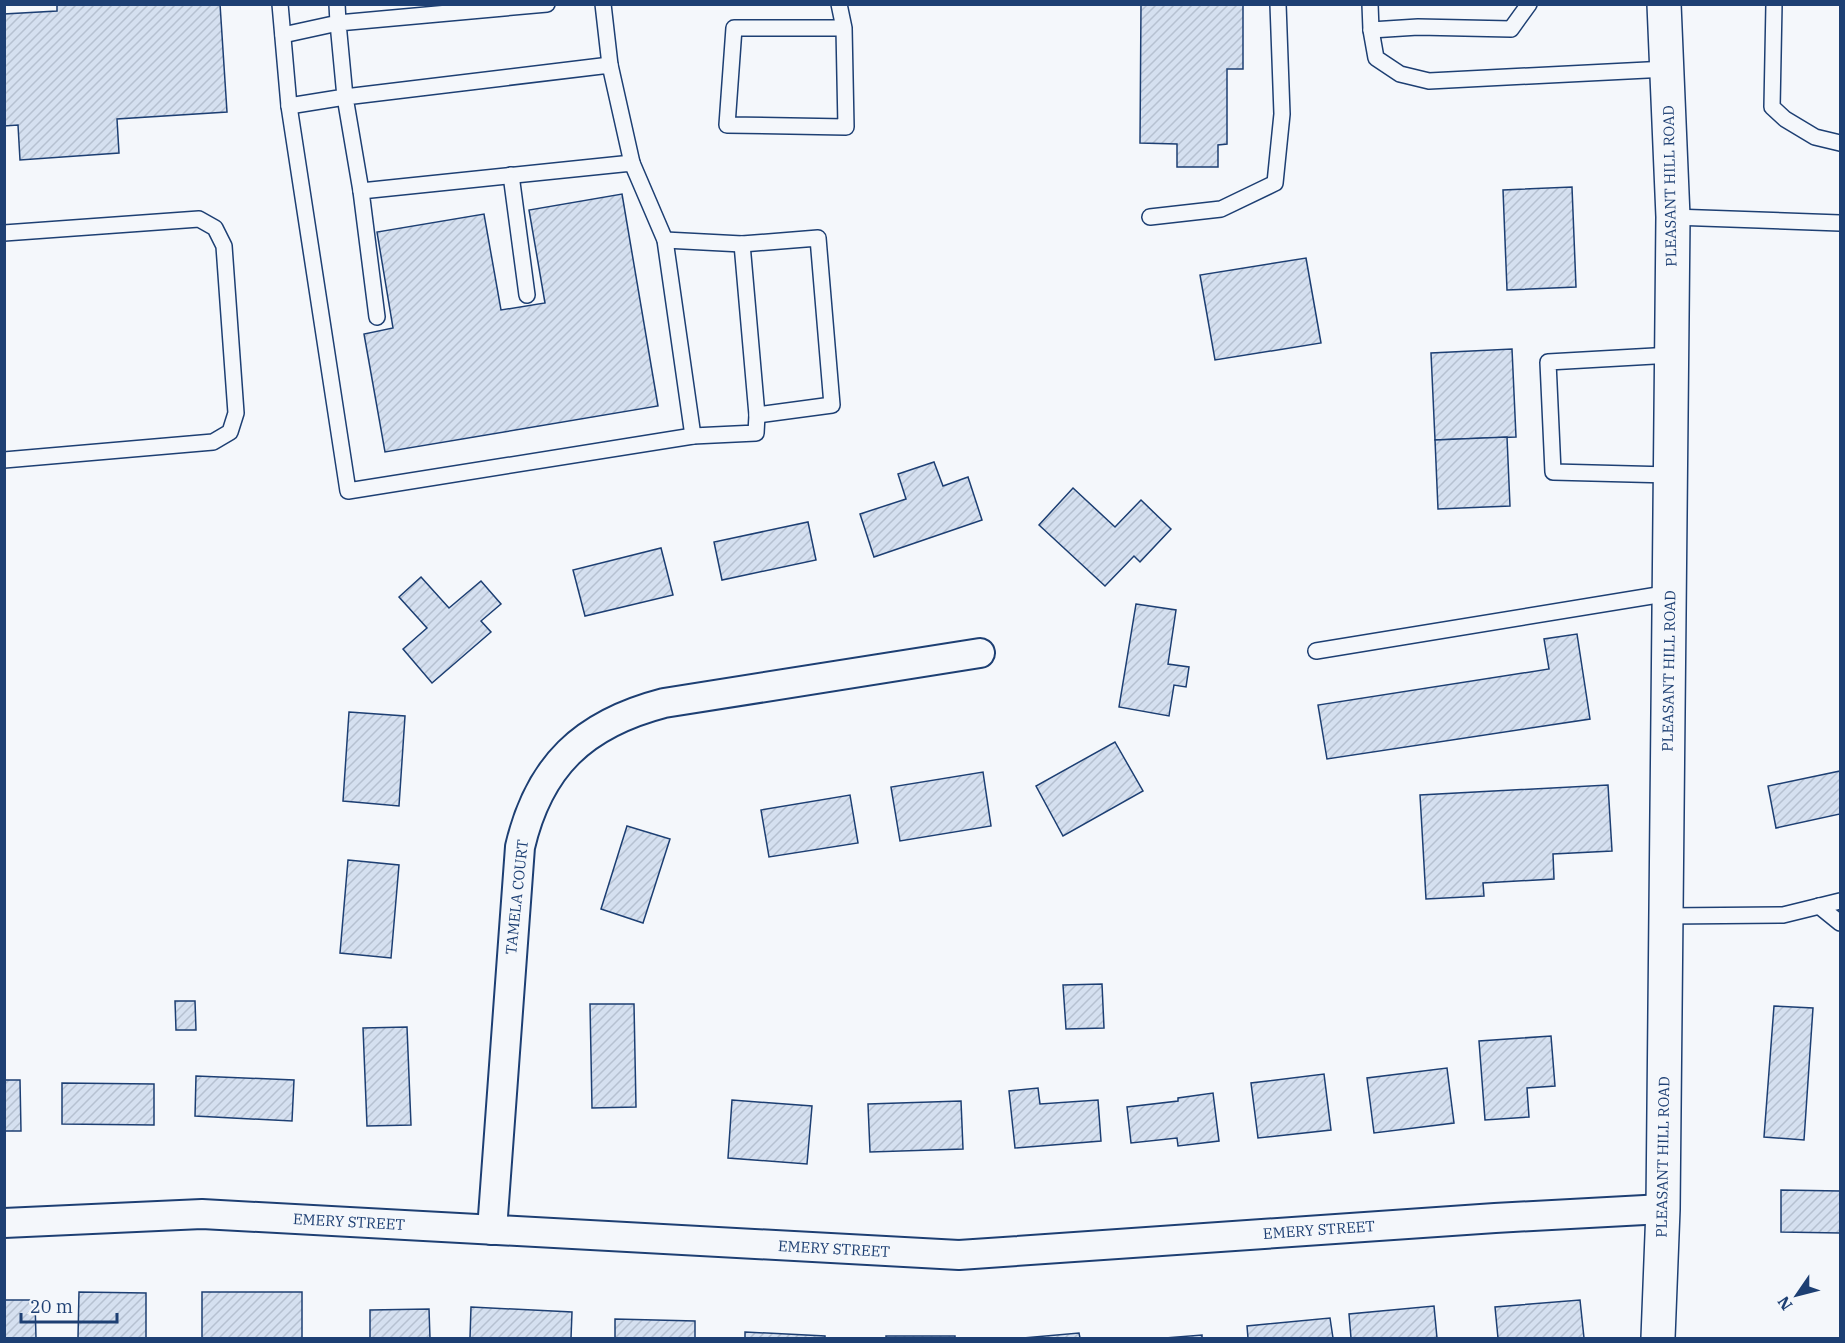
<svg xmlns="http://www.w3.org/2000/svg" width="1845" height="1343" font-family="'IBM Plex Serif',serif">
  <defs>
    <pattern id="building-hatch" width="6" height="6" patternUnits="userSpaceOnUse" patternTransform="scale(1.5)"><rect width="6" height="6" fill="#d5e0f0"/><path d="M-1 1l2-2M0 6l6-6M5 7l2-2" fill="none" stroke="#b6c1d1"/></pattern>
  </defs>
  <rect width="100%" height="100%" fill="#f4f7fb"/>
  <!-- building -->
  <g fill="url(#building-hatch)" stroke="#1d3f73" stroke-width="1.5">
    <polygon points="57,4 220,4 227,112 117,119 119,153 20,160 18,125 4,126 4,14 57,11"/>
    <polygon points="1141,4 1243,4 1243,69 1227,69 1227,144 1218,145 1218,167 1177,167 1177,144 1140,143"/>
    <polygon points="1572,187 1576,287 1507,290 1503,190"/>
    <polygon points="622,194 658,406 385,452 364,334 393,328 377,232 484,214 501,310 545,303 529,210"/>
    <polygon points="1306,258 1321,343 1215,360 1200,275"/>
    <polygon points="1512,349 1516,437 1435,440 1431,353"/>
    <polygon points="1507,437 1510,506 1438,509 1435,440"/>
    <polygon points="934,462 943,486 968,477 982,520 874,557 860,514 906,499 898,474"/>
    <polygon points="1073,488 1115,527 1141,500 1171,529 1140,562 1134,556 1105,586 1039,525"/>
    <polygon points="808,522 816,560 722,580 714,542"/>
    <polygon points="661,548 673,595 585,616 573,570"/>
    <polygon points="421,577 449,608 481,581 501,604 481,621 491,632 432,683 403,649 427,628 399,597"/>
    <polygon points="1136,604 1176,610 1168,664 1189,667 1186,687 1174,685 1169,716 1119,707"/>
    <polygon points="1577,634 1590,719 1327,759 1318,705 1549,669 1544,639"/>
    <polygon points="349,712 405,716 399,806 343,801"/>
    <polygon points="1115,742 1143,791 1063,836 1036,786"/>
    <polygon points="1840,771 1840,814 1776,828 1768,786"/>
    <polygon points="983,772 991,826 900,841 891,787"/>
    <polygon points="1608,785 1612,851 1553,854 1554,879 1483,883 1484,896 1426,899 1420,795"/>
    <polygon points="850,795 858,843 769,857 761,810"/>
    <polygon points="627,826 670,839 643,923 601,909"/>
    <polygon points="348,860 399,865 391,958 340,953"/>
    <polygon points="1102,984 1104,1028 1066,1029 1063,985"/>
    <polygon points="175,1001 195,1001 196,1030 176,1030"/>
    <polygon points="590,1004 634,1004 636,1107 592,1108"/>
    <polygon points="1774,1006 1813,1008 1804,1140 1764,1137"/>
    <polygon points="407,1027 411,1125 367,1126 363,1028"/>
    <polygon points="1551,1036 1555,1086 1527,1088 1529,1117 1485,1120 1479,1041"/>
    <polygon points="1447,1068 1454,1123 1374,1133 1367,1078"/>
    <polygon points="1324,1074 1331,1130 1258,1138 1251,1083"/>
    <polygon points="196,1076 294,1080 292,1121 195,1116"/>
    <polygon points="4,1080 20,1080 21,1131 4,1131"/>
    <polygon points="62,1083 154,1084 154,1125 62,1124"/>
    <polygon points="1038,1088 1040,1104 1098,1100 1101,1141 1015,1148 1009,1091"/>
    <polygon points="1213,1093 1219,1141 1178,1146 1177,1138 1131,1143 1127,1107 1178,1101 1178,1098"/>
    <polygon points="732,1100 812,1106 807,1164 728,1158"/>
    <polygon points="961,1101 963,1149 870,1152 868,1104"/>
    <polygon points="1781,1190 1840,1191 1840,1233 1781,1232"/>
    <polygon points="79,1292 146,1293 146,1338 78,1338"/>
    <rect x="202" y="1292" width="100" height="46"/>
    <polygon points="4,1300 35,1300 36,1338 4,1338"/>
    <polygon points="1580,1300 1584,1338 1498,1338 1495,1307"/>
    <polygon points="1434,1306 1437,1338 1351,1338 1349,1314"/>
    <polygon points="471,1307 572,1312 571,1338 470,1338"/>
    <polygon points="429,1309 430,1338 370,1338 370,1310"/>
    <polygon points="1330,1318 1333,1338 1248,1338 1247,1326"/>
    <polygon points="615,1319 695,1321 695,1338 615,1338"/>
    <polygon points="745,1332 825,1336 825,1338 745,1338"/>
    <polygon points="1079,1333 1080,1338 1023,1338"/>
    <polygon points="1202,1335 1202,1338 1165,1338"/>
    <rect x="886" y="1336" width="69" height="2"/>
  </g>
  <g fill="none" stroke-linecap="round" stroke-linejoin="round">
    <defs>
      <g id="service">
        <polyline points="280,4 289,106 348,491 693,436 756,433 757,415 742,244"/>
        <polyline points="603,4 610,65"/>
        <polyline points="839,4 844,28 846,127 727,125 734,28 844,28"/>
        <polyline points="1370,4 1371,30 1376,58 1400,74 1429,81 1667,69"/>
        <polyline points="1774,4 1772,107 1785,119 1815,137 1840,143"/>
        <polyline points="1371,30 1418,27 1511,29 1529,4"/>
        <polyline points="283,35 338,23 337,4"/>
        <polyline points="289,106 345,97 338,23 547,4"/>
        <polyline points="511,175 527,295"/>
        <polyline points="361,191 345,97 610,65 632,163"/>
        <polyline points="1150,217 1221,209 1275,183 1282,114 1278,4"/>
        <polyline points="1673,217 1840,223"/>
        <polyline points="4,233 199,219 215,228 224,246 236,413 230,432 213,442 4,460"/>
        <polyline points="665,240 742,244 818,238 832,405 757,415"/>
        <polyline points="377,317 361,191 632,163 665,240 693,436"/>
        <polyline points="1670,475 1553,472 1548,362 1672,355"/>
        <polyline points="1316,651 1670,593"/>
        <polyline points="1819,906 1840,923"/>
        <polyline points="1666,916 1783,915 1840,901"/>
      </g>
      <g id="minor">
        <polyline points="4,1223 202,1214 959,1255 1495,1218 1663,1209"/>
        <path d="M492,1230L520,847C539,766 583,724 664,703L980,653"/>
      </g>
      <polyline id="tertiary" points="1658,1338 1663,1209 1673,217 1664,4"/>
    </defs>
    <!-- service casing -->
    <use href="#service" stroke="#1d3f73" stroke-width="18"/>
    <!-- minor casing -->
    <use href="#minor" stroke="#1d3f73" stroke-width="32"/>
    <!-- tertiary casing -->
    <use href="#tertiary" stroke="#1d3f73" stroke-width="36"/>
    <!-- service -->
    <use href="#service" stroke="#f4f7fb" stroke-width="15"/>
    <!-- minor -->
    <use href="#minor" stroke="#f4f7fb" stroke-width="28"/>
    <!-- tertiary -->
    <use href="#tertiary" stroke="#f4f7fb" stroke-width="33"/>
  </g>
  <g text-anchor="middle" stroke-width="4.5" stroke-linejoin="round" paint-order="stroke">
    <!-- street labels -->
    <g font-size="15" fill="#1d3f73" stroke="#f4f7fb">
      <text transform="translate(1670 186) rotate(-91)" y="5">PLEASANT HILL ROAD</text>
      <text transform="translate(1669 671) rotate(-89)" y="5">PLEASANT HILL ROAD</text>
      <text transform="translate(517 897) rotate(-84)" y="5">TAMELA COURT</text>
      <text transform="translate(1663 1157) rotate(-89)" y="5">PLEASANT HILL ROAD</text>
      <text transform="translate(349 1222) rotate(3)" y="5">EMERY STREET</text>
      <text transform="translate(1319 1230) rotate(-4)" y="5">EMERY STREET</text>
      <text transform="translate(834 1249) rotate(3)" y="5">EMERY STREET</text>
    </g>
  </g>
  <!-- border -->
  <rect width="1845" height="1343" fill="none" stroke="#1d3f73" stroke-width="12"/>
  <!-- north arrow -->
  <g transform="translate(1797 1295) rotate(235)" stroke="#f4f7fb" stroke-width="4.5" paint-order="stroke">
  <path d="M0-4.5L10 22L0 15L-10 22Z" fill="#1d3f73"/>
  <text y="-9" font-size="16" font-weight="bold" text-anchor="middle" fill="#1d3f73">N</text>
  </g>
  <!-- scale -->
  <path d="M21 1313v9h96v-9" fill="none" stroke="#1d3f73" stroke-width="3"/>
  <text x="30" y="1313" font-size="18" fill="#1d3f73" stroke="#f4f7fb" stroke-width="4.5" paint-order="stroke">20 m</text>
</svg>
